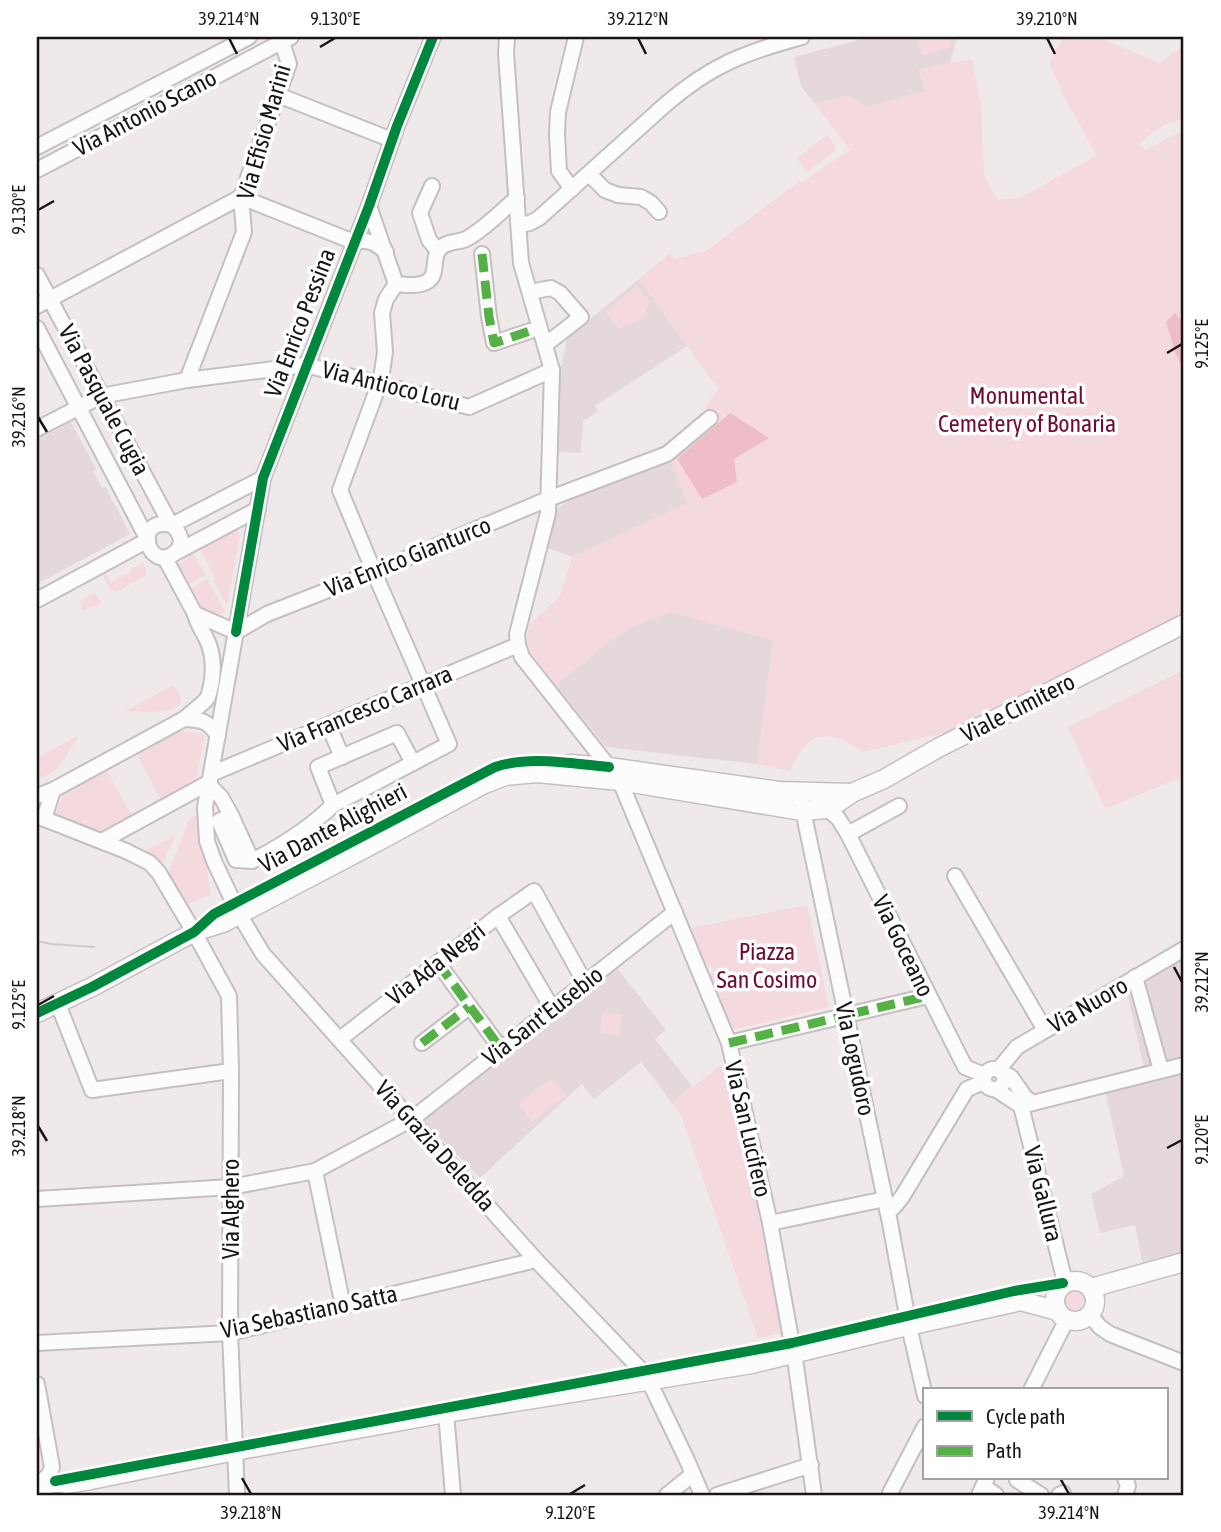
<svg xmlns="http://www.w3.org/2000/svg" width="1221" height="1532" font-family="'Asap Condensed',sans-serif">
  <rect width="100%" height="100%" fill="#f0e9ea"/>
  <!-- built -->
  <g fill="#e5d8da">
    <polygon points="870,37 957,37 950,63 919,69 925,91 866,107 848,95 815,104 801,86 794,57"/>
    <polygon points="639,279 687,346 595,406 598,412 583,421 581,453 562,452 556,454 560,372 567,338"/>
    <polygon points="71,422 96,469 93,471 102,488 105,486 130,534 37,584 37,440"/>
    <polygon points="670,460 688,503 572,557 548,548 556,510 573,497"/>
    <polygon points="670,612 773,640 757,764 606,747 556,685 610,641 636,625"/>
    <polygon points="1184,957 1184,1256 1143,1265 1135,1225 1100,1233 1091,1194 1124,1176 1104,1086 1146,1077 1127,993"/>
    <polygon points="617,968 666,1030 655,1039 692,1086 672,1103 641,1062 594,1099 582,1084 480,1178 423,1120"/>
  </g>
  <!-- green -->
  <g fill="#f4d9de">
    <polygon points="921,37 949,37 952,47 922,56 917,38"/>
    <path d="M1063,37H1099L1156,62L1158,61L1157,65L1180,48L1184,50V117L1173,123L1170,121L1147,137L1139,145L1145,150L1184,130V614L953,731L863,752C843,738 819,725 800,752C796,757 793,765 790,771L757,764L773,640L670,612L636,625L610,641L556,685L529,650L527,645L528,631L530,624L560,596L572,557L687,503L670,460L714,420L705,407L719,388L713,382L639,279L670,253L674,259L706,251L800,181L803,182L850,150L815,104L848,95L866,107L925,91L919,69L972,59L981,105L984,176L998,200L1019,198L1097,156L1062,93L1063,92L1049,64Z"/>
    <polygon points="827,135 837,149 807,172 797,158"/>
    <polygon points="637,285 651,302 646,309 648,314 628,326 627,325 619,329 605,312"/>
    <polygon points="231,529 238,531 240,538 227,606 214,581 216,579 199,547"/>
    <polygon points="192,551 205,575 188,585 191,588 207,579 225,611 216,617 206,616 196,605 200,603 194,591 189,593 184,583 188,580 182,569 178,571 175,566 189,558 187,554"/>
    <polygon points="143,563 146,570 146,576 116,592 111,591 101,571 104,570 111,582 131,572 131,569"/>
    <polygon points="95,593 101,602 100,604 83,611 80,601"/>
    <polygon points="1184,670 1184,776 1105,809 1068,727"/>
    <path d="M174,685L181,698V703C168,716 141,711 125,711Z"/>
    <polygon points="182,731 205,734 195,787 163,804 137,754"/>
    <path d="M79,735C70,749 58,775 41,777L38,775L37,758Z"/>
    <polygon points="107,771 133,818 105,834 55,817 63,794"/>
    <polygon points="203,811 203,830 210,895 187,904 169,872 188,822 191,818"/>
    <polygon points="175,836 163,862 146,850"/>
    <polygon points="807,905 829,1007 732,1030 710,975 714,972 710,964 706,965 691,928"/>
    <polygon points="602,1013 622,1015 619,1036 600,1033"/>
    <polygon points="721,1065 723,1066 756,1204 784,1333 758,1338 681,1115 672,1103"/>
    <polygon points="552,1078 566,1096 532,1122 518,1104"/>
    <circle cx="1074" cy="1301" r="10"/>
  </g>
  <!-- forest -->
  <g fill="#efbdc8">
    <polygon points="1175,313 1184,324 1184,370 1176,355 1166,322"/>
    <polygon points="730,413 769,438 734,459 737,482 702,499 677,459"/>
  </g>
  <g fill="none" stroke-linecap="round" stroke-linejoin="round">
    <defs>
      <g id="minor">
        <polyline points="433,37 397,126 369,206 263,478 205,807 207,841 214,861 239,914 263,954 535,1259 643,1372 648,1379 686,1458 702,1495"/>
        <polyline points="507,37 506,53 521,263 552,370 548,513 517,634 518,645 522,657 620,781 729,1043 770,1223 796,1366 814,1495"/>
        <polyline points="278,95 392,140"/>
        <polyline points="37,147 249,37"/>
        <polyline points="37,170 291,37"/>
        <polyline points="589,174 605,190 618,195 641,197 651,203 659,212"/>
        <polyline points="432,186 420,213 429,240 438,251"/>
        <polyline points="572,189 559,171 557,135 558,112 576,37"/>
        <path d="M241,197L354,242C368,239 375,242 386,252"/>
        <polyline points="369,206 396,284"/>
        <path d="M519,225L530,223L539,218L666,104C711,65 746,52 802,37"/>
        <polyline points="482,254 489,317 494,343 530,331"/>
        <path d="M37,275L171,525C181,532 185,544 175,553C148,574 132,516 171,525"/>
        <path d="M396,284C406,285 419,287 428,281C438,274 432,261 438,251C444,241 457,243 466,239C485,229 501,211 517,198"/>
        <polyline points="530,292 551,288 560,293 581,317 545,345"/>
        <polyline points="37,306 241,197"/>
        <polyline points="37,328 148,540"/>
        <polyline points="187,380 244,232 241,197 289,64 282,42"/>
        <polyline points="37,429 101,396 187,380 306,365 469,407 552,370"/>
        <polyline points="172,525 263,478"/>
        <polyline points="173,554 258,509"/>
        <polyline points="37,600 148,540"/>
        <polyline points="195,614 236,632"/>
        <polyline points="236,632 267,614 374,572 548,499 667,454 710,418"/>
        <path d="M184,719C201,720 208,720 218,736"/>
        <polyline points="331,731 342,757"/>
        <polyline points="211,774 518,645"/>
        <polyline points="209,785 221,797 231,815"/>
        <polyline points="37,796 53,790"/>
        <polyline points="801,801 890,1223 909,1326 925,1396"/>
        <polyline points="333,805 318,767 397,733 413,763"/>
        <polyline points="827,809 838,818 848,834 965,1067 984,1075"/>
        <polygon points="231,815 252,861 236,860 219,821"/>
        <polyline points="37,816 126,851 150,863 159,873 194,932 229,996 231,1071 230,1333 237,1495"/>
        <path d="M44,819L53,790L184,719L205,701L208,697C214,678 215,658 207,640C203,631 197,624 195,614L165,558"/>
        <polyline points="848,834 899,806"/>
        <polyline points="102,841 210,782"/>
        <path d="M252,861C281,846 310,828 333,805L449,744L377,579L340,490L381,379L385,352L382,313L386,299L396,284"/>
        <polyline points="955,876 1045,1030"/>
        <polyline points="498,916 552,1008"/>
        <polyline points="438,963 501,1049"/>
        <polyline points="1135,977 1161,1070"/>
        <polyline points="60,1009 92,1090 231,1071"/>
        <polyline points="851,1014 928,996"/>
        <polyline points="340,1039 498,916 534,891 585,983"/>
        <polyline points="422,1043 469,1007"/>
        <polyline points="729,1043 840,1017"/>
        <circle cx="994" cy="1079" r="10"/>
        <polyline points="999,1069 1017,1047 1184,949"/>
        <polyline points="1003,1073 1011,1077 1025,1097 1033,1103"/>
        <polyline points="995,1089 1021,1106"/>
        <polyline points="1021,1106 1065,1282"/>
        <polyline points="1021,1106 1184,1065"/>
        <polyline points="315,1171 343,1306"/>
        <polyline points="37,1199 231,1187 315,1171 412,1119 675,912"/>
        <polyline points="887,1210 893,1208 902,1197 967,1089 984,1082"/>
        <polyline points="770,1223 885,1199"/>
        <polyline points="1090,1315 1100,1327 1110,1334 1184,1363"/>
        <polyline points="37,1343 230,1333 528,1262 535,1259"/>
        <path d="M37,1384L52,1467C50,1476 45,1479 37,1483"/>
        <polyline points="1031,1390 1067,1319"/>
        <polyline points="446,1413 453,1495"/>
        <polyline points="1017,1480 1041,1495"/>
        <polyline points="983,1486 996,1495"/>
        <polyline points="890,1493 925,1426"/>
        <polyline points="667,1495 693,1474"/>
        <polyline points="717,1495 811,1465"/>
        <polyline points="979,1495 987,1478"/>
        <polyline points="1059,1495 1063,1493"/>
        <polyline points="1125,1495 1128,1486 1125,1478"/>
      </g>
      <g id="major">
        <polyline points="570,764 609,767 779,791 852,793"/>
        <polyline points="37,1013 92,987 194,932 223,923 381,840 482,785 505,776 537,773 620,781 802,811 827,809 836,804 852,793 884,779 938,748 1184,624"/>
        <circle cx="1075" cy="1301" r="20"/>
        <polyline points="1091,1288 1184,1262"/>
        <polyline points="37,1487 53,1483 61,1483 66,1484 91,1480 235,1451 446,1413 752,1364 899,1328 1021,1301 1058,1311"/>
      </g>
    </defs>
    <!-- minor casing -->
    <use href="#minor" stroke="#c4bfc0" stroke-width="18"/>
    <!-- major casing -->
    <use href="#major" stroke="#c4bfc0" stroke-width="21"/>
    <!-- minor -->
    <use href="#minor" stroke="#fdfcfc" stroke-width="14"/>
    <!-- major -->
    <use href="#major" stroke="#fdfcfc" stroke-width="18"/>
    <!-- tram -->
    <polyline stroke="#cbc9c9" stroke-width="2" points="37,941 51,944 94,947"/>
    <!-- quiet -->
    <g stroke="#55b145" stroke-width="9" stroke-dasharray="18 9" stroke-linecap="butt">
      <polyline points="482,254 489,317 494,343 530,331"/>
      <polyline points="438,963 501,1049"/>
      <polyline points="851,1014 928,996"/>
      <polyline points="422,1043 469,1007"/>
      <polyline points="729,1043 840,1017"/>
    </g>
    <defs>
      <g id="cycleway">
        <polyline points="236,632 263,478 369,206 397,126 433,37"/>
        <path d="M37,1013L92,987L194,932L214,914L495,767C531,755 572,764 609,767"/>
        <polyline points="55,1481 792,1343 1014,1291 1063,1283"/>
      </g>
    </defs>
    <!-- cycleway casing -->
    <use href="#cycleway" stroke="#fff" stroke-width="15"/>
    <!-- cycleway -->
    <use href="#cycleway" stroke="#00873e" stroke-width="10"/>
  </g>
  <!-- ticks -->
  <path fill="none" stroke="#191516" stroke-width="2.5" d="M229,38L237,54M638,38L646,54M1047,38L1055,54M320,47L335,38M38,210L54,201M1167,353L1182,344M38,417L47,432M1174,967L1182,982M38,1005L54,996M38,1126L47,1141M1167,1148L1182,1140M242,1478L251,1494M1060,1478L1069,1494M570,1494L585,1485"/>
  <g text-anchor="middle" stroke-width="7" stroke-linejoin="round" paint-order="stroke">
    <!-- street labels -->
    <g font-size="24" fill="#191516" stroke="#fff">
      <text transform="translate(145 113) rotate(-28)" y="8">Via Antonio Scano</text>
      <text transform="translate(264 132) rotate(-74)" y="8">Via Efisio Marini</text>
      <text transform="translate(300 323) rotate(-69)" y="8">Via Enrico Pessina</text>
      <text transform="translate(391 386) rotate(14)" y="8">Via Antioco Loru</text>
      <text transform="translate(104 400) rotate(62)" y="8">Via Pasquale Cugia</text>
      <text transform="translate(408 557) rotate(-22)" y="8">Via Enrico Gianturco</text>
      <text transform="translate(1018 708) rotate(-27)" y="8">Viale Cimitero</text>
      <text transform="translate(365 709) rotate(-23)" y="8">Via Francesco Carrara</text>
      <text transform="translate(333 828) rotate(-28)" y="8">Via Dante Alighieri</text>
      <text transform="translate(903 946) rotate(64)" y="8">Via Goceano</text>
      <text transform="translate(436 964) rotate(-38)" y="8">Via Ada Negri</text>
      <text transform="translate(1088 1005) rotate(-30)" y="8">Via Nuoro</text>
      <text transform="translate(543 1016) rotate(-38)" y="8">Via Sant'Eusebio</text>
      <text transform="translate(855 1059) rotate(78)" y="8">Via Logudoro</text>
      <text transform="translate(748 1129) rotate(77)" y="8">Via San Lucifero</text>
      <text transform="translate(435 1146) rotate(48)" y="8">Via Grazia Deledda</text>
      <text transform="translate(1043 1194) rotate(76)" y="8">Via Gallura</text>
      <text transform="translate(231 1209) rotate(-90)" y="8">Via Alghero</text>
      <text transform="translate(309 1312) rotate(-12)" y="8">Via Sebastiano Satta</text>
    </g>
    <!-- park labels -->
    <g font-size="24" fill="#710b34" stroke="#fff">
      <text x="1027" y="404">Monumental<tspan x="1027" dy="28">Cemetery of Bonaria</tspan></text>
      <text x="767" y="960">Piazza<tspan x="767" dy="28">San Cosimo</tspan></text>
    </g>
  </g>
  <!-- border -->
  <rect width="1221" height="1532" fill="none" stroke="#ffffff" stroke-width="77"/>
  <!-- legend -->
  <rect x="923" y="1388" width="245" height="91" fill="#ffffff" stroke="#a3a1a2" stroke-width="2"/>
  <rect x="937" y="1411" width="35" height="10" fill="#00873e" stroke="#a3a1a2" stroke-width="2"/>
  <text x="986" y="1424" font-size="21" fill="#191516">Cycle path</text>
  <rect x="937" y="1446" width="35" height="10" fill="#55b145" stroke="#a3a1a2" stroke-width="2"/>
  <text x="986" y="1458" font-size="21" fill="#191516">Path</text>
  <rect x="38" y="38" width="1144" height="1456" fill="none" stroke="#191516" stroke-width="2.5"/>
  <g font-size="18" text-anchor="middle" fill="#191516">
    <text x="229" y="25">39.214°N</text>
    <text x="335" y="25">9.130°E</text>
    <text x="638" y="25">39.212°N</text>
    <text x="1047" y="25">39.210°N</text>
    <text transform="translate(19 210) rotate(-90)" y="6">9.130°E</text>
    <text transform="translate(1202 344) rotate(-90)" y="6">9.125°E</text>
    <text transform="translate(19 417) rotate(-90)" y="6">39.216°N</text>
    <text transform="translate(1202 982) rotate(-90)" y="6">39.212°N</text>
    <text transform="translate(19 1005) rotate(-90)" y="6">9.125°E</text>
    <text transform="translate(19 1126) rotate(-90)" y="6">39.218°N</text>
    <text transform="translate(1202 1140) rotate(-90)" y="6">9.120°E</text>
    <text x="251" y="1519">39.218°N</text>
    <text x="570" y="1519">9.120°E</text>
    <text x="1069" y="1519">39.214°N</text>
  </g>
</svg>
